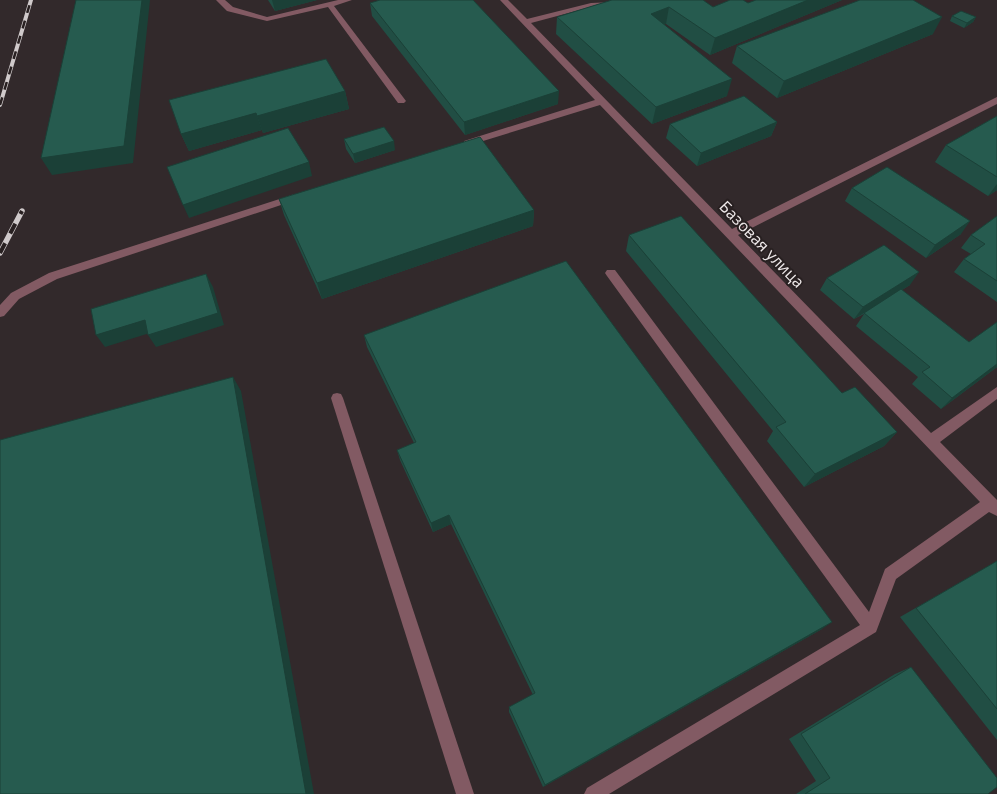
<svg xmlns="http://www.w3.org/2000/svg" width="997" height="794" font-family="'Open Sans',sans-serif">
  <rect width="100%" height="100%" fill="#32292b"/>
  <g fill="none" stroke-linecap="round" stroke-linejoin="round">
    <!-- minor -->
    <g fill="#825a63" fill-rule="evenodd">
      <polygon points="216,0 225,0 233,7 267,17 338,0 352,0 334,6 406,101 404,103 398,103 328,7 267,21 227,11"/>
      <polygon points="500,0 508,0 527,19 591,3 615,2 615,6 591,7 531,23 732,229 997,97 997,104 738,235 931,433 997,387 997,399 940,442 997,500 997,516 989,512 896,579 876,632 609,794 584,794 587,788 860,625 607,276 605,273 607,270 615,270 869,612 885,569 980,502 600,105 470,145 464,145 464,141 595,100"/>
      <polygon points="295,194 300,197 299,199 57,279 19,299 4,316 0,317 0,305 11,293 49,273"/>
      <polygon points="337,393 341,394 343,398 474,794 456,794 331,398 333,394"/>
    </g>
    <defs>
      <polyline id="rail-far1" points="0,105 31,0"/>
      <polyline id="rail" points="0,253 22,211"/>
    </defs>
    <!-- rail-far1 casing -->
    <use href="#rail-far1" stroke="#d0cacb" stroke-width="4"/>
    <!-- rail casing -->
    <use href="#rail" stroke="#d0cacb" stroke-width="5.5"/>
    <!-- rail-far1 -->
    <use href="#rail-far1" stroke="#282021" stroke-width="2.5" stroke-dasharray="8" stroke-linecap="butt"/>
    <!-- rail -->
    <use href="#rail" stroke="#282021" stroke-width="4" stroke-dasharray="11" stroke-linecap="butt"/>
  </g>
  <!-- wall -->
  <g fill="#214e44">
    <polygon points="268,0 317,0 275,11"/>
    <polygon points="612,0 713,7 748,3 756,0 842,0 710,55 666,24 664,24 727,96 652,124 556,34 557,17"/>
    <polygon points="370,3 558,104 465,135 372,16"/>
    <polygon points="952,16 976,17 973,22 964,28 950,21"/>
    <polygon points="933,34 777,98 732,63 737,46"/>
    <polygon points="345,91 349,109 263,133 262,130 189,151 181,134"/>
    <polygon points="997,116 997,190 988,196 935,162 946,145"/>
    <polygon points="777,122 771,136 697,166 666,138 670,124"/>
    <polygon points="344,139 395,150 355,163 346,149"/>
    <polygon points="852,188 961,234 926,258 845,201"/>
    <polygon points="279,199 534,210 533,226 322,299 284,215"/>
    <polygon points="997,216 997,302 954,272 964,259 971,254 961,248 971,235"/>
    <polygon points="629,235 842,393 897,432 884,446 804,487 767,441 773,431 626,251"/>
    <polygon points="827,278 910,285 902,290 997,367 941,409 912,384 918,377 856,326 864,314 854,319 820,290"/>
    <polygon points="364,335 822,629 543,787 509,712 509,707 533,695 451,524 433,532 400,460 397,450 414,443 367,347"/>
    <polygon points="997,561 997,740 900,617"/>
    <polygon points="911,667 988,794 796,794 816,781 789,739 895,674"/>
  </g>
  <!-- shaded-wall -->
  <g fill="#1b4037">
    <polygon points="142,0 150,0 133,163 52,175 41,158"/>
    <polygon points="272,0 317,0 275,11"/>
    <polygon points="808,0 842,0 710,55 715,38"/>
    <polygon points="669,7 666,24 648,31 651,14"/>
    <polygon points="942,17 933,34 777,98 784,81"/>
    <polygon points="976,17 973,22 964,28 967,23"/>
    <polygon points="732,79 727,96 652,124 656,107"/>
    <polygon points="345,91 349,109 263,133 257,116"/>
    <polygon points="559,91 558,104 465,135 464,122"/>
    <polygon points="256,113 262,130 189,151 181,134"/>
    <polygon points="777,122 771,136 697,166 701,153"/>
    <polygon points="394,141 395,150 355,163 353,154"/>
    <polygon points="309,162 312,176 189,218 183,205"/>
    <polygon points="997,184 997,190 988,196"/>
    <polygon points="534,210 533,226 322,299 317,283"/>
    <polygon points="970,221 961,234 926,258 935,245"/>
    <polygon points="919,272 910,285 854,319 863,307"/>
    <polygon points="206,274 213,287 224,325 156,347 148,335"/>
    <polygon points="145,320 153,332 105,347 96,335"/>
    <polygon points="997,364 997,367 941,409 952,398"/>
    <polygon points="233,377 241,391 314,794 306,794"/>
    <polygon points="897,432 884,446 804,487 815,474"/>
    <polygon points="449,515 451,524 433,532 431,523"/>
    <polygon points="832,622 822,629 543,787 545,785"/>
  </g>
  <!-- building -->
  <g fill="#265b4f" stroke="#1b4037">
    <polygon points="76,0 142,0 124,146 41,158"/>
    <polygon points="380,0 473,0 559,91 464,122 370,3"/>
    <polygon points="612,0 703,0 713,7 730,0 743,0 748,3 756,0 808,0 715,38 669,7 651,14 732,79 656,107 557,17"/>
    <polygon points="860,0 913,0 942,17 784,81 737,46"/>
    <polygon points="961,11 976,17 967,23 952,16"/>
    <polygon points="326,59 345,91 257,116 256,113 181,134 169,100"/>
    <polygon points="744,96 777,122 701,153 670,124"/>
    <polygon points="997,116 997,177 946,145"/>
    <polygon points="384,127 394,141 353,154 344,139"/>
    <polygon points="288,128 309,162 183,205 167,167"/>
    <polygon points="480,137 534,210 317,283 279,199"/>
    <polygon points="887,167 970,221 935,245 852,188"/>
    <polygon points="681,216 842,393 855,387 897,432 815,474 776,427 786,422 629,235"/>
    <polygon points="997,216 997,281 964,259 985,244 971,235"/>
    <polygon points="884,245 919,272 863,307 827,278"/>
    <polygon points="566,261 832,622 545,785 509,707 535,693 449,515 431,523 397,450 416,442 364,335"/>
    <polygon points="206,274 218,313 148,335 145,320 96,335 91,309"/>
    <polygon points="901,289 969,342 997,322 997,364 952,398 922,372 930,367 864,313"/>
    <polygon points="233,377 306,794 0,794 0,440"/>
    <polygon points="997,561 997,709 916,608"/>
    <polygon points="911,667 997,778 997,787 988,794 805,794 830,778 801,734"/>
  </g>
  <g text-anchor="middle" stroke-width="4" stroke-linejoin="round" paint-order="stroke">
    <!-- street labels -->
    <g font-size="16" fill="#efe9ea" stroke="#282021">
      <text transform="translate(762 244) rotate(46)" y="6">Базовая улица</text>
    </g>
  </g>
</svg>
